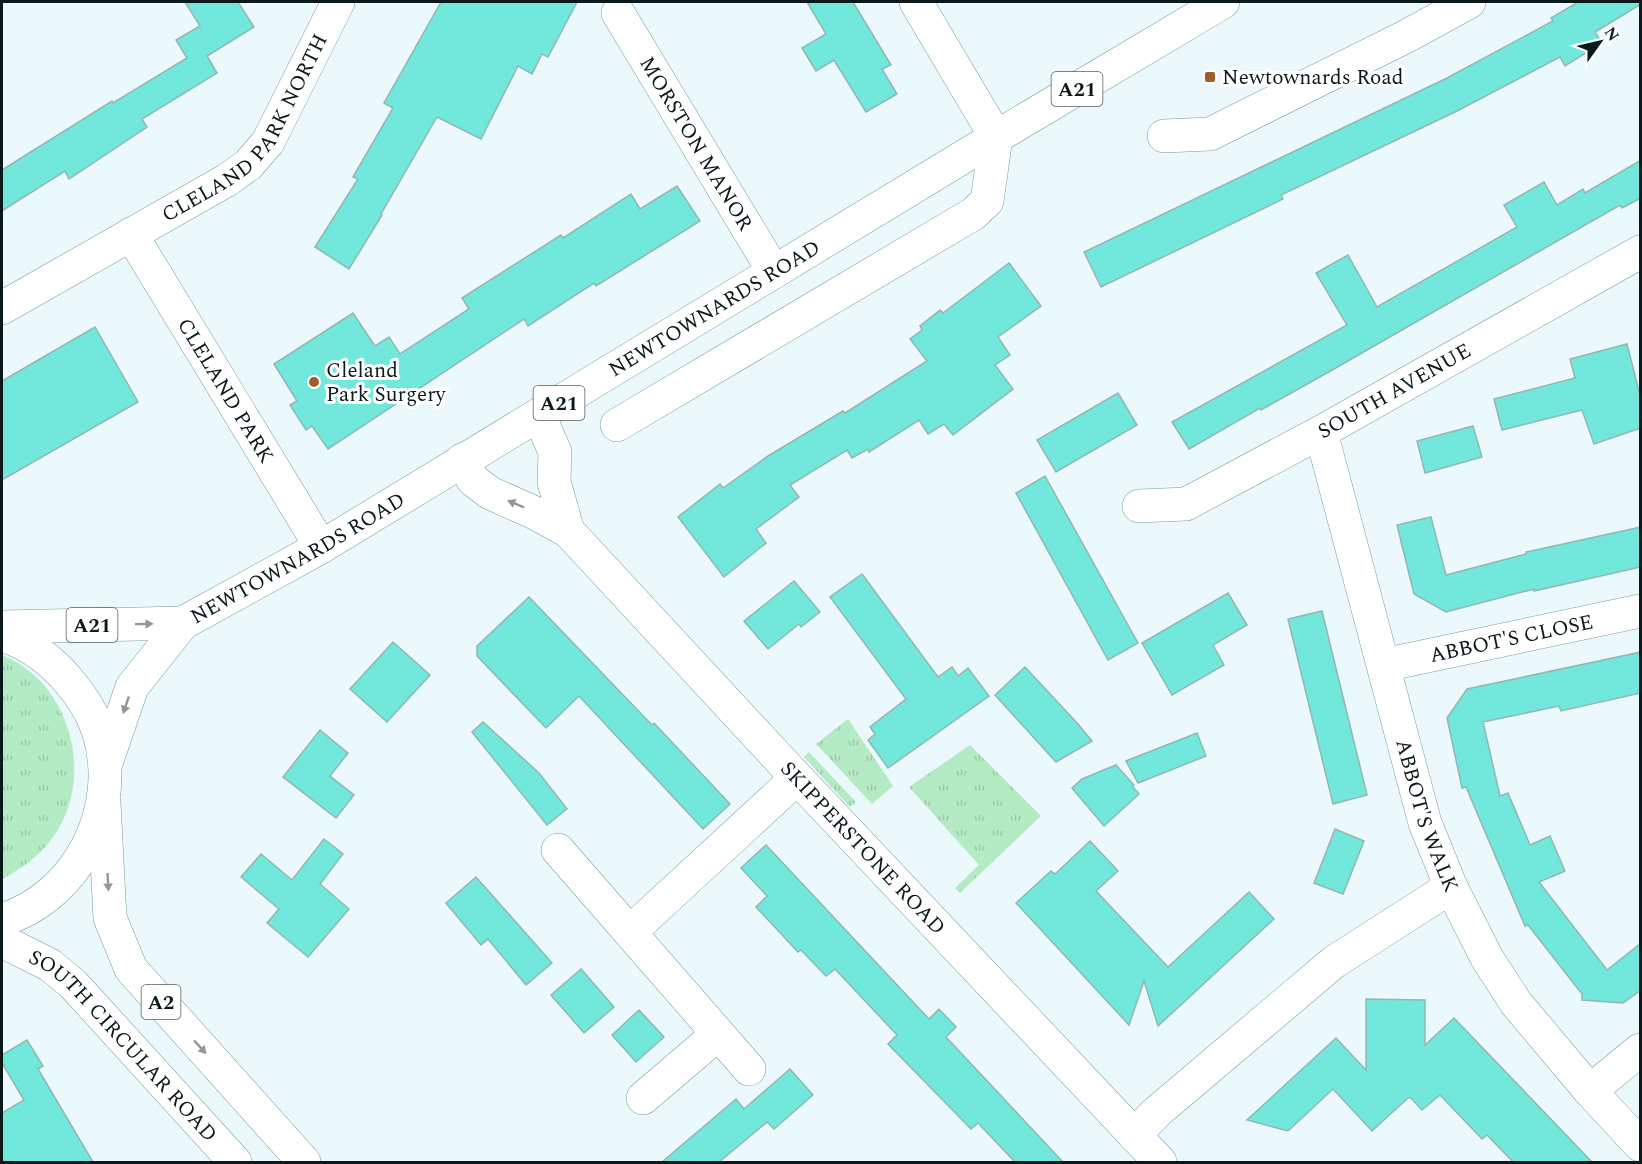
<svg xmlns="http://www.w3.org/2000/svg" width="1642" height="1164" font-family="Spectral,serif">
  <defs>
    <pattern id="grass-tufts" width="24" height="20" patternUnits="userSpaceOnUse" patternTransform="scale(1.5)"><rect width="24" height="20" fill="#b4ebc4"/><path d="M3 7l-1-3M5 7V3M7 7l1-3M15 17l-1-3M17 17v-4M19 17l1-3" fill="none" stroke="#99c9a8"/></pattern>
  </defs>
  <rect width="100%" height="100%" fill="#ebf9fd"/>
  <!-- grass -->
  <g fill="url(#grass-tufts)">
    <path d="M2,655C72,683 97,780 51,840C38,857 21,869 2,879Z"/>
    <polygon points="848,719 893,786 872,804 816,744"/>
    <polygon points="970,745 1041,816 960,893 955,888 979,865 909,787"/>
    <polygon points="809,752 856,802 850,807 804,757"/>
  </g>
  <!-- building -->
  <g fill="#72e7db" stroke="#92b7b2" stroke-width="1.5">
    <polygon points="185,2 238,2 254,27 207,56 217,73 142,119 147,127 69,179 65,171 2,211 2,170 112,101 113,103 187,58 176,40 200,26"/>
    <polygon points="441,2 577,2 548,57 542,54 532,74 518,66 481,139 437,117 381,214 382,215 349,269 315,247 358,179 353,177 393,108 384,103"/>
    <polygon points="807,2 853,2 891,65 882,69 897,94 866,112 834,60 816,71 802,48 826,34"/>
    <polygon points="1578,2 1641,2 1641,4 1595,32 1602,43 1565,66 1560,57 1457,111 1281,195 1283,199 1101,287 1084,252 1447,78 1553,21 1551,18"/>
    <polygon points="1641,160 1641,198 1622,208 1620,205 1334,369 1261,410 1260,408 1189,449 1172,422 1347,325 1316,273 1348,255 1377,307 1517,227 1504,205 1544,182 1557,205 1583,189 1585,193"/>
    <polygon points="677,186 700,221 596,286 594,283 528,326 524,319 328,449 312,426 306,430 290,405 297,401 274,364 353,313 375,346 389,337 400,354 469,309 462,298 561,235 563,238 631,194 640,209"/>
    <polygon points="1009,263 1041,306 998,337 1010,355 995,365 1013,389 953,435 944,424 928,434 919,420 869,452 868,449 852,458 847,450 790,485 799,497 756,529 766,543 724,577 678,517 720,484 723,488 768,456 843,411 845,413 927,361 910,339 922,330 920,326 940,310 943,313"/>
    <polygon points="95,327 138,402 2,480 2,381"/>
    <polygon points="1627,344 1641,399 1641,428 1594,444 1582,410 1502,430 1494,399 1575,378 1570,359"/>
    <polygon points="1118,393 1137,425 1056,472 1037,440"/>
    <polygon points="1473,426 1482,457 1425,473 1417,441"/>
    <polygon points="1045,476 1138,643 1108,660 1016,493"/>
    <polygon points="1431,517 1446,575 1526,554 1526,552 1641,527 1641,567 1534,591 1534,589 1446,612 1414,594 1397,525"/>
    <polygon points="862,574 938,677 952,667 958,676 968,668 989,696 888,768 868,740 875,734 870,727 906,699 830,597"/>
    <polygon points="794,581 820,612 801,627 799,624 768,649 744,621"/>
    <polygon points="1228,593 1247,625 1213,645 1224,665 1172,695 1142,643"/>
    <polygon points="529,597 652,725 654,723 730,804 703,829 579,696 546,728 477,656 477,646"/>
    <polygon points="1322,611 1367,795 1333,804 1288,619"/>
    <polygon points="393,642 430,675 387,722 350,689"/>
    <polygon points="1641,652 1641,693 1561,711 1559,706 1483,722 1500,796 1508,793 1530,845 1550,836 1565,871 1539,882 1607,970 1641,943 1641,990 1623,1003 1582,1000 1582,994 1528,925 1525,926 1466,787 1462,788 1447,718 1467,689"/>
    <polygon points="1025,667 1078,724 1092,741 1056,762 995,695"/>
    <polygon points="483,722 539,773 567,809 547,825 472,732"/>
    <polygon points="320,730 348,753 330,776 354,795 336,818 283,777"/>
    <polygon points="1197,733 1206,756 1138,783 1126,761"/>
    <polygon points="1116,765 1134,785 1132,786 1139,794 1104,826 1072,788 1082,779"/>
    <polygon points="1335,829 1364,841 1343,894 1314,883"/>
    <polygon points="324,839 343,854 320,884 349,909 308,957 267,923 279,909 241,877 261,854 292,880"/>
    <polygon points="1090,841 1118,871 1096,891 1168,967 1249,892 1274,919 1158,1026 1144,981 1129,1025 1016,903 1051,871 1055,874"/>
    <polygon points="766,845 929,1019 939,1009 956,1027 946,1037 1063,1162 1015,1162 978,1123 971,1129 888,1044 897,1035 835,969 826,976 801,950 798,952 756,907 767,896 741,868"/>
    <polygon points="476,877 552,963 526,985 488,939 481,945 446,903"/>
    <polygon points="581,969 614,1007 584,1033 551,995"/>
    <polygon points="1366,999 1425,1000 1425,1045 1454,1018 1592,1162 1513,1162 1487,1135 1482,1139 1440,1095 1422,1110 1411,1098 1408,1098 1372,1131 1333,1089 1288,1131 1247,1120 1336,1038 1366,1070"/>
    <polygon points="639,1010 664,1037 636,1062 612,1035"/>
    <polygon points="27,1040 43,1066 38,1069 93,1162 2,1162 2,1113 24,1100 2,1063 2,1055"/>
    <polygon points="790,1069 813,1095 774,1129 767,1122 719,1162 662,1162 736,1099 744,1109"/>
  </g>
  <g fill="none" stroke-linecap="round" stroke-linejoin="round">
    <defs>
      <g id="minor">
        <path id="s1" d="M618,13L774,272"/>
        <polyline points="1164,136 1210,134 1407,36 1469,2"/>
        <path id="s2" d="M131,234L321,547"/>
        <path id="s3" d="M2,308L227,180L248,165L268,142L338,2"/>
        <polyline points="539,415 555,452 554,482 568,531"/>
        <polyline points="617,425 973,214 987,201 996,137 916,2"/>
        <path id="s4" d="M1321,432L1425,823L1451,887L1487,958L1516,1003L1590,1091L1640,1145"/>
        <path id="s5" d="M462,460L473,480L490,493L533,512L568,531L784,764L1160,1162"/>
        <path id="s6" d="M1139,506L1186,504L1321,432L1640,252"/>
        <path id="s7" d="M1384,665L1640,611"/>
        <polyline points="558,850 749,1069"/>
        <polyline points="630,932 797,778"/>
        <polyline points="1590,1091 1640,1050"/>
        <polyline points="643,1098 718,1034"/>
        <polyline points="1134,1135 1158,1111 1334,962 1451,887"/>
      </g>
      <g id="major">
        <polyline points="2,627 183,623"/>
        <path id="s8" d="M105,766L132,687L183,623L321,547L996,137L1223,2"/>
      </g>
      <g id="highway">
        <path d="M2,635C28,643 50,659 68,680C81,695 92,712 98,730C123,807 79,896 2,920"/>
        <polyline points="104,803 110,918 131,969 304,1162"/>
        <path id="s9" d="M2,941L50,965L73,984L235,1162"/>
      </g>
    </defs>
    <!-- minor casing -->
    <use href="#minor" stroke="#799aa5" stroke-width="34"/>
    <!-- major casing -->
    <use href="#major" stroke="#799aa5" stroke-width="34"/>
    <!-- highway casing -->
    <use href="#highway" stroke="#799aa5" stroke-width="34"/>
    <!-- minor -->
    <use href="#minor" stroke="#fff" stroke-width="33"/>
    <!-- major -->
    <use href="#major" stroke="#fff" stroke-width="33"/>
    <!-- highway -->
    <use href="#highway" stroke="#fff" stroke-width="33"/>
  </g>
  <!-- one-way arrows -->
  <defs><path id="oneway-solid" d="M-6-.8H1V-3.2L6.5 0L1 3.2V.8H-6Z" transform="scale(1.5)"/></defs>
  <g fill="#919799">
    <use href="#oneway-solid" transform="translate(516 504) rotate(-157)"/>
    <use href="#oneway-solid" transform="translate(144 624) rotate(-1)"/>
    <use href="#oneway-solid" transform="translate(126 705) rotate(109)"/>
    <use href="#oneway-solid" transform="translate(108 882) rotate(87)"/>
    <use href="#oneway-solid" transform="translate(200 1047) rotate(48)"/>
  </g>
  <!-- markers -->
  <g fill="#9f5d2a" stroke="#fff" stroke-width="2">
    <rect x="1204" y="71" width="12" height="12" rx="3"/>
    <circle cx="314" cy="382" r="6"/>
  </g>
  <g text-anchor="middle" stroke-width="6" stroke-linejoin="round" paint-order="stroke">
    <!-- shield labels -->
    <g fill="#fff" stroke="#545d60" stroke-width="1.5">
      <rect x="1051.5" y="72" width="51" height="34" rx="4.5"/>
      <rect x="533.5" y="386" width="51" height="34" rx="4.5"/>
      <rect x="66.5" y="608" width="51" height="34" rx="4.5"/>
      <rect x="141.5" y="985" width="39" height="34" rx="4.5"/>
    </g>
    <g font-size="20" font-weight="bold" fill="#0b181c">
      <text x="1077" y="96">A21</text>
      <text x="559" y="410">A21</text>
      <text x="92" y="632">A21</text>
      <text x="161" y="1009">A2</text>
    </g>
    <!-- poi labels -->
    <g font-size="21" fill="#0b181c" stroke="#fff" text-anchor="start">
      <text x="1222" y="84">Newtownards Road</text>
      <text x="326" y="377">Cleland<tspan x="326" dy="24">Park Surgery</tspan></text>
    </g>
    <!-- street labels -->
    <g font-size="21" fill="#0b181c" stroke="#fff">
      <text dy="7" stroke="none"><textPath href="#s3" startOffset="310">CLELAND PARK NORTH</textPath></text>
      <text dy="7" stroke="none"><textPath href="#s1" startOffset="152">MORSTON MANOR</textPath></text>
      <text dy="7" stroke="none"><textPath href="#s8" startOffset="783">NEWTOWNARDS ROAD</textPath></text>
      <text dy="7" stroke="none"><textPath href="#s2" startOffset="183">CLELAND PARK</textPath></text>
      <text dy="7" stroke="none"><textPath href="#s6" startOffset="284">SOUTH AVENUE</textPath></text>
      <text dy="7" stroke="none"><textPath href="#s8" startOffset="297">NEWTOWNARDS ROAD</textPath></text>
      <text dy="7" stroke="none"><textPath href="#s7" startOffset="130">ABBOT'S CLOSE</textPath></text>
      <text dy="7" stroke="none"><textPath href="#s4" startOffset="398">ABBOT'S WALK</textPath></text>
      <text dy="7" stroke="none"><textPath href="#s5" startOffset="564">SKIPPERSTONE ROAD</textPath></text>
      <text dy="7" stroke="none"><textPath href="#s9" startOffset="162">SOUTH CIRCULAR ROAD</textPath></text>
    </g>
  </g>
  <!-- border -->
  <rect width="1642" height="1164" fill="none" stroke="#0b181c" stroke-width="6"/>
  <!-- north arrow -->
  <g transform="translate(1600 42) rotate(56)" stroke="#ffffff" stroke-width="4.5" paint-order="stroke">
  <path d="M0-4.5L10 22L0 15L-10 22Z" fill="#0b181c"/>
  <text y="-9" font-size="16" font-weight="bold" text-anchor="middle" fill="#0b181c">N</text>
  </g>
</svg>
